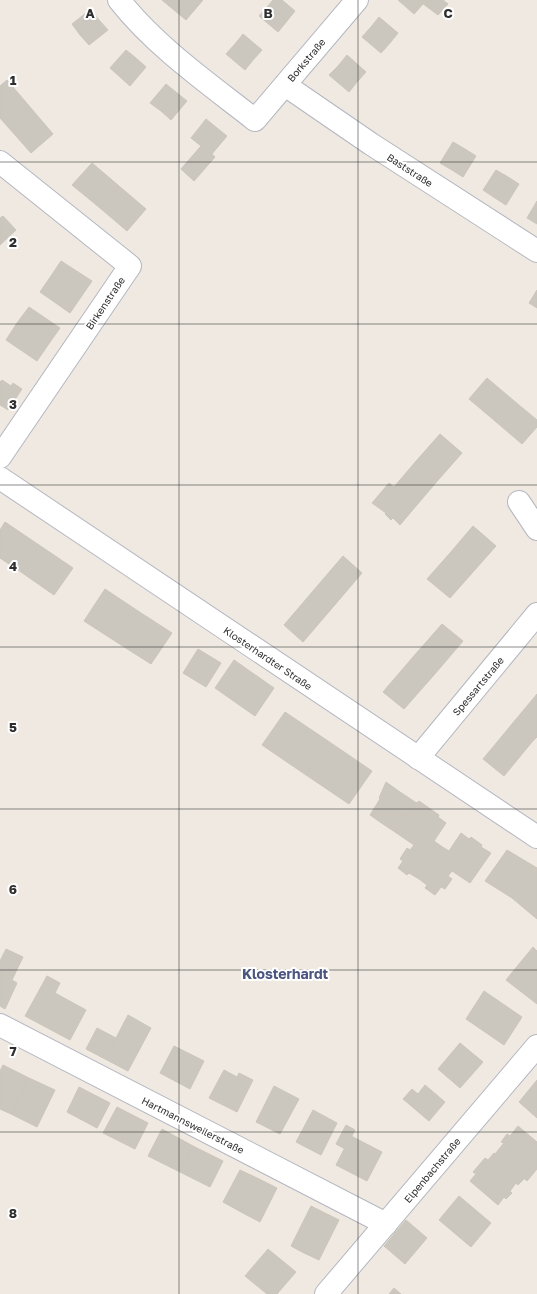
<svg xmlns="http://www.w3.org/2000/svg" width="537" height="1294" font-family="'Golos Text',sans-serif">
  <rect width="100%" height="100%" fill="#efe9e1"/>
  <!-- building -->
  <g fill="#cbc7bf" stroke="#cbc5ba">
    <polygon points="162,0 203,0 186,20"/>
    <polygon points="273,0 282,0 295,11 287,21 268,6"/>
    <polygon points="398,0 418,0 423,4 414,14"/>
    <polygon points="418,0 443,0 448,4 438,15"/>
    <polygon points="268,6 287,21 278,32 259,16"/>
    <polygon points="91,9 99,20 80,35 72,24"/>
    <polygon points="379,17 398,33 390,43 371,27"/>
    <polygon points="99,20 108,30 89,45 80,35"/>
    <polygon points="371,27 390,43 381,53 362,37"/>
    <polygon points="243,34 262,50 253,60 235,44"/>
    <polygon points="235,44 253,60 245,70 226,54"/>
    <polygon points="126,50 136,58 120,77 110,68"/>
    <polygon points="347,55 366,72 357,82 338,66"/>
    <polygon points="136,58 146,67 130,86 120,77"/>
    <polygon points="338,66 357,82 349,92 329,75"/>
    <polygon points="7,80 30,107 8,127 0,118 0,86"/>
    <polygon points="166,84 177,93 161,111 150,103"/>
    <polygon points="177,93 187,101 171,120 161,111"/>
    <polygon points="30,107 53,134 31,153 8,127"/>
    <polygon points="206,119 217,128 201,146 191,138"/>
    <polygon points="217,128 227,136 211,155 201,146"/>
    <polygon points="453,142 465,149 452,170 440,163"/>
    <polygon points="201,146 211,155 212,154 215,157 194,181 181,169"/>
    <polygon points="465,149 476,156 463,177 452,170"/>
    <polygon points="92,163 119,186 100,208 72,185"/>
    <polygon points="496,170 508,177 495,198 483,190"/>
    <polygon points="508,177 519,184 506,205 495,198"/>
    <polygon points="119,186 146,209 127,231 100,208"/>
    <polygon points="537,201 537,224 527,218"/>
    <polygon points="3,216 16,230 0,245 0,218"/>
    <polygon points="61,261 92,281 81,297 51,276"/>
    <polygon points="51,276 81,297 70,313 40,292"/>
    <polygon points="537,290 537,308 529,303"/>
    <polygon points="29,307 60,328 48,345 17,323"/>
    <polygon points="17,323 48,345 37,361 6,340"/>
    <polygon points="487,378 513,400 495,421 469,399"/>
    <polygon points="2,380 11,386 13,383 22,389 8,410 0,405 0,382"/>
    <polygon points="513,400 537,420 537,427 522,444 495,421"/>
    <polygon points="440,434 462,453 439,479 417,460"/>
    <polygon points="417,460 439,479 416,506 394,487"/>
    <polygon points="389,483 416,506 400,525 393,518 391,520 385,514 386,513 372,503"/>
    <polygon points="5,522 39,545 21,572 0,558 0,530"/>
    <polygon points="473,526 496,546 473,572 450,553"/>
    <polygon points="39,545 73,568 54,595 21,572"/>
    <polygon points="450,553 473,572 450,598 427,579"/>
    <polygon points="343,556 362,573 333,607 313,591"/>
    <polygon points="105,589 138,611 118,643 84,621"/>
    <polygon points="313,591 333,607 303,642 284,625"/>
    <polygon points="138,611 172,633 151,664 118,643"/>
    <polygon points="442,624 463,641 434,675 413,657"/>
    <polygon points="198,649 221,663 206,687 183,673"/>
    <polygon points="413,657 434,675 404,709 383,692"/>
    <polygon points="234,660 274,688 255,716 215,688"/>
    <polygon points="537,694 537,737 532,742 512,724"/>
    <polygon points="285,712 328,741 306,775 262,745"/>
    <polygon points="512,724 532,742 504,776 483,759"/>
    <polygon points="328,741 372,771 349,804 306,775"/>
    <polygon points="386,782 400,792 380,822 370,815 380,799 379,798"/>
    <polygon points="400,792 415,802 395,832 380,822"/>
    <polygon points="419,801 439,815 438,817 446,823 434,841 441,846 419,879 409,873 407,875 398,868 403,861 400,859 407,848 410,850 414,845 395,832 415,802 417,803"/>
    <polygon points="461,833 469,839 471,837 482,845 481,847 491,853 470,883 452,871 448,876 452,879 445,889 441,887 435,895 425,888 427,885 419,879 441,846 449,851"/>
    <polygon points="507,850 537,868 512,898 485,881"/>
    <polygon points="537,869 537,919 512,898"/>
    <polygon points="533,947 537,951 537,1004 506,980"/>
    <polygon points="6,949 23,957 12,980 17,983 5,1009 0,1006 0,961"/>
    <polygon points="47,976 60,983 55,993 86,1010 70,1040 25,1016"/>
    <polygon points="484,991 522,1017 504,1045 466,1019"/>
    <polygon points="128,1015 151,1028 128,1071 105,1059"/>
    <polygon points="97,1028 116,1038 105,1059 86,1049"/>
    <polygon points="460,1043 483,1062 460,1088 438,1069"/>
    <polygon points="174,1046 204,1061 190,1089 160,1073"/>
    <polygon points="3,1065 29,1078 11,1114 0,1109 0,1071"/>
    <polygon points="224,1070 237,1077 239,1073 253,1080 237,1112 209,1098"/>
    <polygon points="29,1078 55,1090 37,1127 11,1114"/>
    <polygon points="537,1080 537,1118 519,1102"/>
    <polygon points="425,1085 445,1102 429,1121 403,1099 412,1089 418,1094"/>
    <polygon points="274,1086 299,1099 280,1134 256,1122"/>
    <polygon points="79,1087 110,1103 97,1128 67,1112"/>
    <polygon points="117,1107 148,1123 135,1149 103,1133"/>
    <polygon points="313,1110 337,1123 321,1155 296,1142"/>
    <polygon points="346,1125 355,1130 345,1149 336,1144"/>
    <polygon points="518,1126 537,1142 537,1169 527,1181 495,1154 504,1143 501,1142 507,1134 510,1136"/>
    <polygon points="162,1129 193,1146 180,1172 148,1156"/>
    <polygon points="351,1136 382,1152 367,1181 336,1165"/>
    <polygon points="193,1146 223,1161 210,1187 180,1172"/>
    <polygon points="494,1153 524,1179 518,1185 516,1183 510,1191 479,1165 485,1158 488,1160"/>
    <polygon points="479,1165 512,1193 506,1199 504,1197 498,1205 470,1181 476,1174 473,1172"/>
    <polygon points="240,1170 259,1179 241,1212 223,1202"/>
    <polygon points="259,1179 277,1188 260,1222 241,1212"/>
    <polygon points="459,1196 491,1223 471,1247 439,1220"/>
    <polygon points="311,1206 339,1220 319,1260 302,1252 291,1246"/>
    <polygon points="406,1220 427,1238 405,1264 384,1246"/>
    <polygon points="268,1249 296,1272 277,1294 267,1294 245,1276"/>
    <polygon points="394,1288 401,1294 389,1294"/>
  </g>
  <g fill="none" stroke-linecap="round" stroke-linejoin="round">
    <defs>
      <g id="minor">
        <path d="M119,0C156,47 208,83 255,120L357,0"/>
        <polyline points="285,85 371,144 537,251"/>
        <polyline points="0,162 130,266 0,457"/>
        <polyline points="0,478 537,837"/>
        <polyline points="519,502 537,529"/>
        <polyline points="418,758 537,614"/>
        <polyline points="0,1025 386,1224"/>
        <polyline points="326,1294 537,1046"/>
      </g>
    </defs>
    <!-- minor casing -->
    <use href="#minor" stroke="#b4b7c1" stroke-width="24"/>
    <!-- minor -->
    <use href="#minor" stroke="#fff" stroke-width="22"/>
  </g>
  <!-- grid -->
  <path fill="none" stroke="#2e2e2e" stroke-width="1" stroke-opacity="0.55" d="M179,0V1294M358,0V1294M0,162H537M0,324H537M0,485H537M0,647H537M0,809H537M0,970H537M0,1132H537"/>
  <g text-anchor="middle" stroke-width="4" stroke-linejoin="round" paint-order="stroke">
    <!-- street labels -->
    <g font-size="10" fill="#2e2e2e" stroke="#fff">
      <text transform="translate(306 60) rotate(-50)" y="4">Borkstraße</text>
      <text transform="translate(410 170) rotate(33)" y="4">Baststraße</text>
      <text transform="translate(105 303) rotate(-56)" y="4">Birkenstraße</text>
      <text transform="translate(268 658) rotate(34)" y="4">Klosterhardter Straße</text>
      <text transform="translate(478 686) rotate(-50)" y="4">Spessartstraße</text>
      <text transform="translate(193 1125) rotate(27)" y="4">Hartmannsweilerstraße</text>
      <text transform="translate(432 1170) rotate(-50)" y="4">Elpenbachstraße</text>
    </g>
    <!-- district labels -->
    <g font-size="14" font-weight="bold" fill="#4d5680" stroke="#fff">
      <text x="285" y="979">Klosterhardt</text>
    </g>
  </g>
  <g font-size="13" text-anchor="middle" font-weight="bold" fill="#2e2e2e" stroke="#fff" stroke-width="4" stroke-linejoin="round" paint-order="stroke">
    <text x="90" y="18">A</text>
    <text x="268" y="18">B</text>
    <text x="448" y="18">C</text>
    <text x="13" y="85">1</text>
    <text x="13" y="247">2</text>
    <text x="13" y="409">3</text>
    <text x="13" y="571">4</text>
    <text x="13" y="732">5</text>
    <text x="13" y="894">6</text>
    <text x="13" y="1056">7</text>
    <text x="13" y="1218">8</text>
  </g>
</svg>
